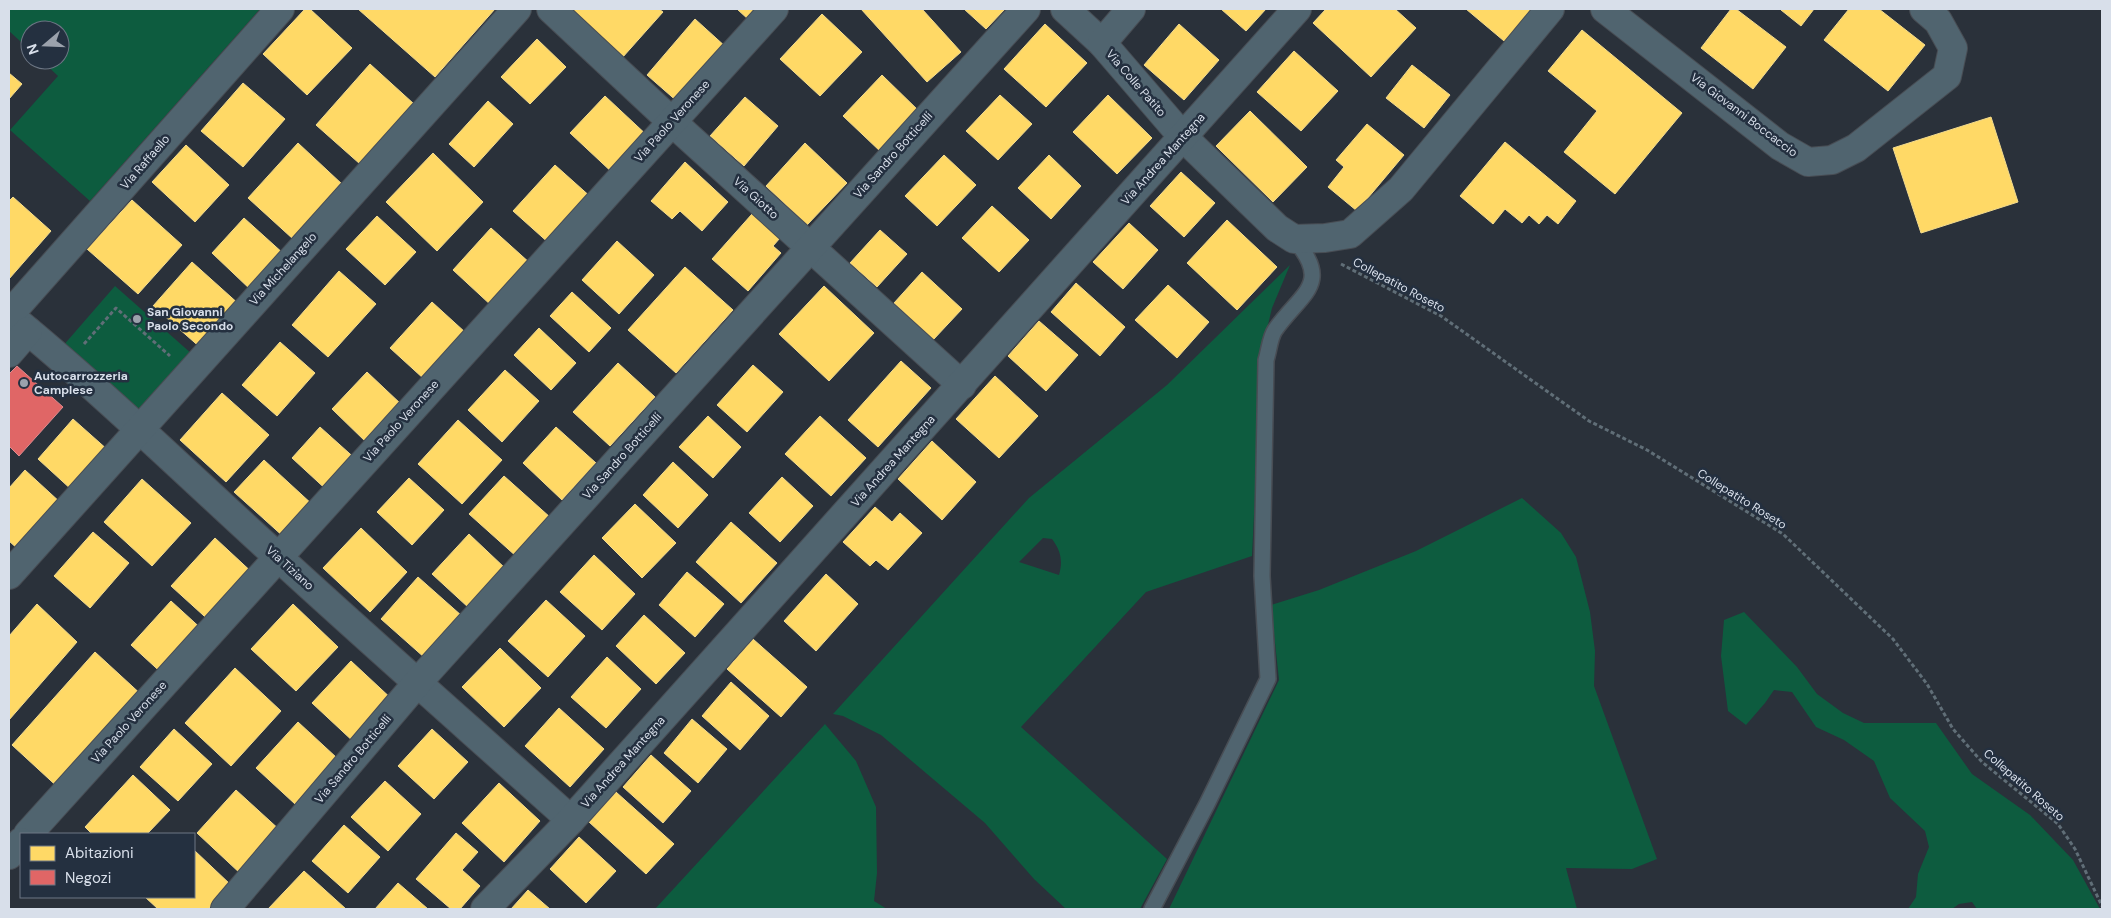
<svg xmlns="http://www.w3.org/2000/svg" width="2111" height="918" font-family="'DM Sans',sans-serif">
  <rect width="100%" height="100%" fill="#2a313a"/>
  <!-- green -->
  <g fill="#0d5c3f" fill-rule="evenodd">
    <polygon points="9,9 260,9 90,201 10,130 58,76 41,60 60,60 60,30 30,30 30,50 9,31"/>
    <path d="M1290,265L1272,308L1262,350L1252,556L1146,592L1021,727L1167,859L1140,909H1066L1034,879L985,823L881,735L843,716L833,714L1029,498L1167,385ZM1043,538L1052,539C1061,551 1063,561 1059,575L1019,562Z"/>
    <polygon points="115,286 201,362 148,422 62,347"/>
    <polygon points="1522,498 1561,533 1576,557 1590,612 1595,651 1594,686 1657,859 1632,869 1566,868 1577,909 1169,909 1279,680 1271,605 1319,590 1416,551"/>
    <polygon points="1744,612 1797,667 1817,694 1843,713 1864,723 1936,723 1972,774 2030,815 2073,860 2100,909 1977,909 1972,902 1959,904 1952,909 1908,909 1916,897 1918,874 1929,847 1925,831 1890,798 1874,761 1844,740 1816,727 1792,692 1774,690 1765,703 1746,725 1728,711 1721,656 1724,620"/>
    <polygon points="825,724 856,761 876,807 877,873 874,901 887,909 655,909"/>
  </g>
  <!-- homes -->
  <g fill="#ffd966" stroke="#f3db8e">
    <polygon points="305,9 310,9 352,48 307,95 263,54"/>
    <polygon points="358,9 495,9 435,77"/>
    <polygon points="574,9 659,9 663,12 622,58 571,12"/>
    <polygon points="737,9 759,9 749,20"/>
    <polygon points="861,9 922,9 961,52 927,82"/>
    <polygon points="964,9 1005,9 986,29"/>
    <polygon points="1221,9 1266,9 1246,31"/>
    <polygon points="1326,9 1395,9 1416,28 1371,77 1313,23"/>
    <polygon points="1466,9 1541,9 1510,46"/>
    <polygon points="1731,9 1736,9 1786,47 1753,89 1701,48"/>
    <polygon points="1782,9 1814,9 1801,26 1781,10"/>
    <polygon points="1849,9 1879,9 1925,45 1888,91 1824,40"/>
    <polygon points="822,14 862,52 820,96 780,59"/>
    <polygon points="695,19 727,48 679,103 647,75"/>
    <polygon points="1045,24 1087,63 1046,107 1004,69"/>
    <polygon points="1179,24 1219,60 1184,100 1144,65"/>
    <polygon points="1582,30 1682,113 1615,194 1564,152 1597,111 1548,71"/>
    <polygon points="537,39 566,67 530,104 501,77"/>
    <polygon points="1294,51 1338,91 1301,131 1257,92"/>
    <polygon points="370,64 414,104 360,164 316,125"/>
    <polygon points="1412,65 1450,95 1424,128 1386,98"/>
    <polygon points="9,73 22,84 9,99"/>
    <polygon points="882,75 921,113 882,153 843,116"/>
    <polygon points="243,83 285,119 243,167 201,131"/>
    <polygon points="1000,95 1032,124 998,160 966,131"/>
    <polygon points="1108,95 1152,138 1117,174 1073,132"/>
    <polygon points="605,96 651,139 616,176 570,133"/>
    <polygon points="745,97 778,126 744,166 710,136"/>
    <polygon points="488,101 513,124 474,167 449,144"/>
    <polygon points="1250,111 1307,167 1273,202 1216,146"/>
    <polygon points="1991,117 2018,202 1921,233 1893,148"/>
    <polygon points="1367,124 1404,155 1357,211 1328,187 1344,167 1336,160"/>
    <polygon points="1505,142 1576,201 1558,224 1547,215 1539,224 1529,215 1522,223 1505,209 1493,224 1460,196"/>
    <polygon points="298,143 343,185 293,239 248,198"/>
    <polygon points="805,143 847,183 807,225 766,186"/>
    <polygon points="186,145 229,185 195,222 152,182"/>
    <polygon points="433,153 483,202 437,251 386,202"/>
    <polygon points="944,155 976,185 937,226 905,196"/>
    <polygon points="1049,155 1081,186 1051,219 1018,188"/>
    <polygon points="685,162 728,202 702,231 680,211 672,219 651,201"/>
    <polygon points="555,165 593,199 551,245 513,211"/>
    <polygon points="1181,172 1215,203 1184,237 1150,206"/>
    <polygon points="13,197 51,231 9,279 9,201"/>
    <polygon points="132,200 182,245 138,294 87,249"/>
    <polygon points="992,206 1029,240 999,272 962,238"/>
    <polygon points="752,214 780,238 773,246 781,253 748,291 712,259"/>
    <polygon points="377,216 416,252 385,285 346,249"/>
    <polygon points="244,218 285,255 252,291 212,253"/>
    <polygon points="1227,220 1277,267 1237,310 1187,263"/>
    <polygon points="1129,223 1158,250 1123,289 1093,262"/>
    <polygon points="491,228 531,264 493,307 453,270"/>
    <polygon points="880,230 907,254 877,287 850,263"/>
    <polygon points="617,241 654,275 619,314 582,280"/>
    <polygon points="192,262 241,306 202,349 153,306"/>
    <polygon points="685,267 733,310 676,373 628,330"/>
    <polygon points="339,271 376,304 328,357 292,325"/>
    <polygon points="922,272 962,309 933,340 894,303"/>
    <polygon points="1076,283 1125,327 1100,356 1051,312"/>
    <polygon points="1168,285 1209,322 1177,358 1135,320"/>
    <polygon points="824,286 874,333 829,381 779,334"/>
    <polygon points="572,292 611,328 589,352 550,316"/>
    <polygon points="432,302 466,333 424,379 390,348"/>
    <polygon points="1039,321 1078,355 1046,391 1008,356"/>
    <polygon points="539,328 576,363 551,390 514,355"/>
    <polygon points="280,342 315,373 277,416 242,385"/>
    <polygon points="901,361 931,388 878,447 848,420"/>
    <polygon points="618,363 655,397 610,446 573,412"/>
    <polygon points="753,365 783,392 747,432 717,405"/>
    <polygon points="505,370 539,401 502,442 468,410"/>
    <polygon points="367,372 402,405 367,443 332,409"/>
    <polygon points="995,376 1038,416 999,458 956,419"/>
    <polygon points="222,393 269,435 226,482 180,440"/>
    <polygon points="708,416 741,447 713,478 679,447"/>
    <polygon points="820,416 866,458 831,496 785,454"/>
    <polygon points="73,419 109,451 73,491 38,459"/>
    <polygon points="458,420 502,460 462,504 418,464"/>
    <polygon points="320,427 359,462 330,493 292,458"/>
    <polygon points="556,427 596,463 562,500 523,463"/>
    <polygon points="932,441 976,482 942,520 898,479"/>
    <polygon points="264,460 314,506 285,538 234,492"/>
    <polygon points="673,462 708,495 678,528 643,495"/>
    <polygon points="25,470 62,504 19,550 9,541 9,488"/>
    <polygon points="504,476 551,518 517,557 469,514"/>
    <polygon points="782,477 813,506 780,542 749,513"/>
    <polygon points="409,478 444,510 412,545 377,512"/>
    <polygon points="142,479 191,523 152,566 104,522"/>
    <polygon points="635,504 676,543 642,578 602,538"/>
    <polygon points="875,507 892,522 900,513 922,533 888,570 876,560 870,566 843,542"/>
    <polygon points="731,522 777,563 741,603 696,562"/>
    <polygon points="361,528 407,572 370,612 323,568"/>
    <polygon points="93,532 129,563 90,608 54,576"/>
    <polygon points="469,534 506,569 469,608 432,574"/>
    <polygon points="215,538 257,577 214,625 171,586"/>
    <polygon points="594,555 635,594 602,630 560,592"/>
    <polygon points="687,572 724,604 695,637 659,605"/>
    <polygon points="826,574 858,604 816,651 784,621"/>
    <polygon points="418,577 462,616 425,658 381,619"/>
    <polygon points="546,600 585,636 548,677 508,641"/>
    <polygon points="171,601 206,633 166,677 131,645"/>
    <polygon points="37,604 77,642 9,720 9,636"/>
    <polygon points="293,604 338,647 296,691 251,649"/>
    <polygon points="644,615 685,653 656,684 616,646"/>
    <polygon points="753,639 807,687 781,717 727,669"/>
    <polygon points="500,648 541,688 504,727 462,687"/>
    <polygon points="95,652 145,698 62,791 12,745"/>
    <polygon points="607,657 641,689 606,728 571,697"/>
    <polygon points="351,661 395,702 356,744 312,703"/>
    <polygon points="235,668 281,711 231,766 185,723"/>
    <polygon points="731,682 769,716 740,750 702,716"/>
    <polygon points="559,708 604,749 570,787 525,746"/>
    <polygon points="692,719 727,749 698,783 664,753"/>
    <polygon points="298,722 337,758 295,804 256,768"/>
    <polygon points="174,729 212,764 178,801 140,767"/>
    <polygon points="432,729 468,762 434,799 398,766"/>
    <polygon points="651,755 691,791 663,823 623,787"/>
    <polygon points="133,775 170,810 147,834 92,834 85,827"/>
    <polygon points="385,781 421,814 388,851 351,817"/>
    <polygon points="499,783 540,821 504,862 462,823"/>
    <polygon points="236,790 282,832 242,875 197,833"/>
    <polygon points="616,792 674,844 646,874 589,822"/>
    <polygon points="344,825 380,857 348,893 312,861"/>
    <polygon points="456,833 478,852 462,870 480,886 460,909 451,909 416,879"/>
    <polygon points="579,837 616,871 586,903 550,869"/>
    <polygon points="194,850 231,885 208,909 158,909 145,897 194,897"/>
    <polygon points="304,871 346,909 268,909"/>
    <polygon points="398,883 428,909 375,909"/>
    <polygon points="528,890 550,909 511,909"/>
  </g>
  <!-- shops -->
  <polygon fill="#e06666" stroke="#de8a8e" points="17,366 63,407 19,456 9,446 9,374"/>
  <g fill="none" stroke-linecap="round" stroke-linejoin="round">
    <defs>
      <path id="service" d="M1152,909L1207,804L1268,679L1262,576L1266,360C1269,351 1270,337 1275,330C1301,293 1333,284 1294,239"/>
      <g id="minor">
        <polyline points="551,9 671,121 962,385"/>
        <polyline points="1065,9 1102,43 1183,137 1277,228 1294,239 1325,238 1350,234 1401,189 1550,9"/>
        <polyline points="1605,9 1780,146 1808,162 1832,160 1856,148 1947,76 1953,48 1938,21 1924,9"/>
        <polyline points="1102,43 1131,9"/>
        <path d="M9,315C102,391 188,475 277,556C374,645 473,732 571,820"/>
        <polyline points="9,315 280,9"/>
        <polyline points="9,353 28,331"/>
        <polyline points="9,575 517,9"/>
        <polyline points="28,834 774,9"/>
        <polyline points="9,855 21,842"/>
        <polyline points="225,909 418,682 1026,9"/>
        <polyline points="485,909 571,820 1297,9"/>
      </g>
    </defs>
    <!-- service casing -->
    <use href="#service" stroke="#484d54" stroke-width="18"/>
    <!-- minor casing -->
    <use href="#minor" stroke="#484d54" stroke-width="30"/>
    <!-- path -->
    <g stroke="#606e77" stroke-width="3" stroke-dasharray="4 2.5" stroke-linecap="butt">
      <polyline points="1341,264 1441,316 1589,421 1647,450 1783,534 1893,639 1927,684 1953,729 1982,762 2058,824 2075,849 2102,906"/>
      <polyline points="84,344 116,308 170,356"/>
    </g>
    <!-- service -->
    <use href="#service" stroke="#50646f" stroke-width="15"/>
    <!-- minor -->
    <use href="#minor" stroke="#50646f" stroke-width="28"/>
  </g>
  <!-- markers -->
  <g fill="#9ba2ac" stroke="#243040" stroke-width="2">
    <circle cx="137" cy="319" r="5"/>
    <circle cx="24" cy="383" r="5"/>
  </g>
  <g text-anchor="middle" stroke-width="5" stroke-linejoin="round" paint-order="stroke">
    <!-- street labels -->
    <g font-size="12" fill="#d8dfea" stroke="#243040">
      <text transform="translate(1136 83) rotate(49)" y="4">Via Colle Patito</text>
      <text transform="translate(1744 115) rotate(37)" y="4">Via Giovanni Boccaccio</text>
      <text transform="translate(672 121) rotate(-48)" y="4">Via Paolo Veronese</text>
      <text transform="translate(893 155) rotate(-48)" y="4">Via Sandro Botticelli</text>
      <text transform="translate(1163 159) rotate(-48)" y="4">Via Andrea Mantegna</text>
      <text transform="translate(145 162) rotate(-49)" y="4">Via Raffaello</text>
      <text transform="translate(756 198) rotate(42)" y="4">Via Giotto</text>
      <text transform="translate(283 269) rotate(-48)" y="4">Via Michelangelo</text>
      <text transform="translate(1399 285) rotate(28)" y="4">Collepatito Roseto</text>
      <text transform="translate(401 421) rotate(-48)" y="4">Via Paolo Veronese</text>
      <text transform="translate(622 456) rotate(-48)" y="4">Via Sandro Botticelli</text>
      <text transform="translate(893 461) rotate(-48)" y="4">Via Andrea Mantegna</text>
      <text transform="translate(1742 499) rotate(32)" y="4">Collepatito Roseto</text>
      <text transform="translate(290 568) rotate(42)" y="4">Via Tiziano</text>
      <text transform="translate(129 722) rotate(-48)" y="4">Via Paolo Veronese</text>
      <text transform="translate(353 759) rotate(-50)" y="4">Via Sandro Botticelli</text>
      <text transform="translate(623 762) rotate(-48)" y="4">Via Andrea Mantegna</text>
      <text transform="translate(2024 785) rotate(41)" y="4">Collepatito Roseto</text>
    </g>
    <!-- poi labels -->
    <g font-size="12" font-weight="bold" fill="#d8dfea" stroke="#243040" text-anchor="start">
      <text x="147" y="316">San Giovanni<tspan x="147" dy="14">Paolo Secondo</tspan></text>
      <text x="34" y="380">Autocarrozzeria<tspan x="34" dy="14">Camplese</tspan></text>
    </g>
  </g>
  <!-- border -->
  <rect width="2111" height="918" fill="none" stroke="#d8dfea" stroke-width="20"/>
  <!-- legend -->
  <rect x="20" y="833" width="175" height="65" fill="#243040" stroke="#6c7684"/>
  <rect x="30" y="846" width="25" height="15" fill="#ffd966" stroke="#6c7684"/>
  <text x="65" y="858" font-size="15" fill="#d8dfea">Abitazioni</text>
  <rect x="30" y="870" width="25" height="15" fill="#e06666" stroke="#6c7684"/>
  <text x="65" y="883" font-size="15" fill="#d8dfea">Negozi</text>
  <!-- north arrow -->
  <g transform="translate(45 45) rotate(251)"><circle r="24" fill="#243040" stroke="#6c7684"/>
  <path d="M0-4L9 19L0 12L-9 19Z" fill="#9ba2ac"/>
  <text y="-8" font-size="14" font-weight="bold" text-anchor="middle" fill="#d8dfea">N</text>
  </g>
</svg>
